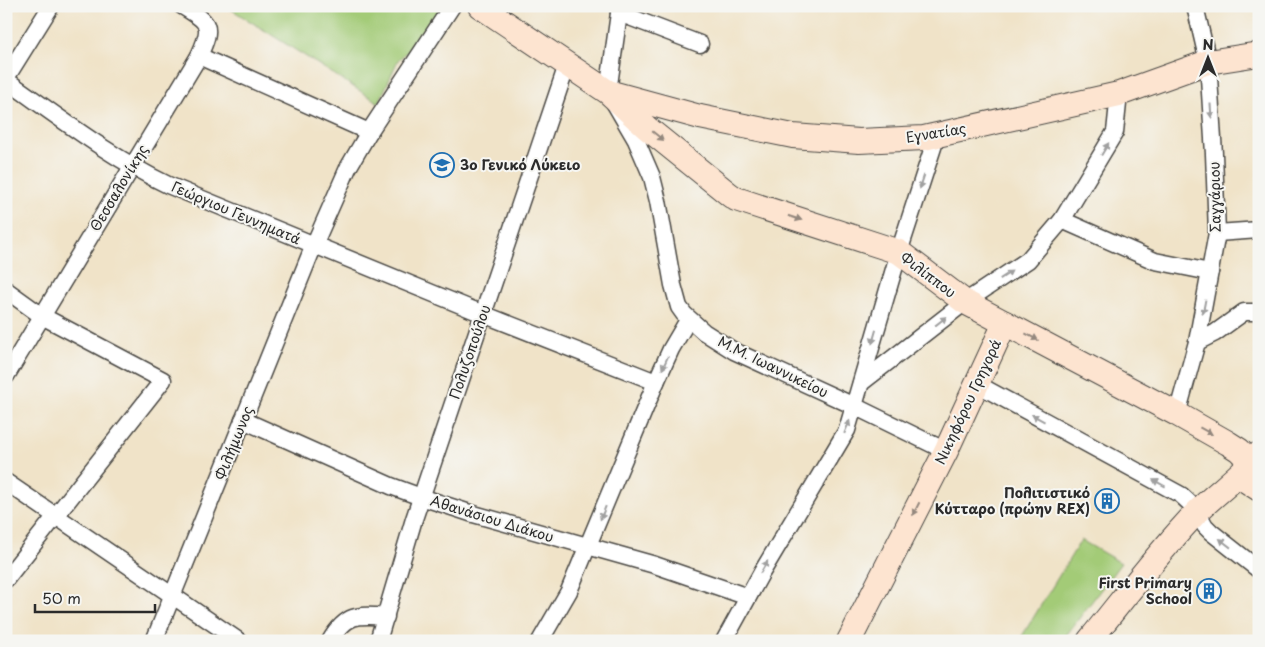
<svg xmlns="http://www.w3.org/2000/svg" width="1265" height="647" font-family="'Playpen Sans',sans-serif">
  <rect width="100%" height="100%" fill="#f6f6f2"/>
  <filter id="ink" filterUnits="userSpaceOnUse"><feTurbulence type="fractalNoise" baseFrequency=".02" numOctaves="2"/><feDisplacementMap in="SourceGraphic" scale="10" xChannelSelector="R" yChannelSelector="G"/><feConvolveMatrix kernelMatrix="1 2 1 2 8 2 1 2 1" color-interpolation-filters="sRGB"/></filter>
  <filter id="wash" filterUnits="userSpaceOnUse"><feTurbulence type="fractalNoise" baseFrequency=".0096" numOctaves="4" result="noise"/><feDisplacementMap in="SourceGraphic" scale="20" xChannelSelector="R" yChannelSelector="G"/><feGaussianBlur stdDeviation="1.12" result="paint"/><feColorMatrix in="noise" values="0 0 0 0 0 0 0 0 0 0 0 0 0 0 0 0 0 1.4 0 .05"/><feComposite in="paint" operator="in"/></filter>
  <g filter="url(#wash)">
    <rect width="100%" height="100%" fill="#f0e3c8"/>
    <!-- green -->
    <g fill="#a3cb77" stroke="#677b51">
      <polygon points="226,6 445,6 452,11 398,60 379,103"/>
      <polygon points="1081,540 1121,563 1062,641 1019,641"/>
    </g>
  </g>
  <g filter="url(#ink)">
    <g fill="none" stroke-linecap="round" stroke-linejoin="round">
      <defs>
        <g id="street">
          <polyline points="620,6 608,92 636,140 652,177 658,201 673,285 679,307 684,314 704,332 734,351 854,406 946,451"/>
          <polyline points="619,13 700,44"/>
          <polyline points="199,56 369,132"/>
          <polyline points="6,78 51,6"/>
          <path d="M6,80C59,117 110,157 168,185L483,314L656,382"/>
          <polyline points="1062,220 1155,261 1210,272"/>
          <polyline points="1217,233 1259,230"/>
          <polyline points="6,290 42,316 163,380 6,579"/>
          <polyline points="1197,342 1215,333 1244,312 1259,312"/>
          <path d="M6,376L199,56C213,25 210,23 182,6"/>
          <polyline points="861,383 965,302 1028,260 1062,220 1115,132 1119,94"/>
          <polyline points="977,384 1181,495 1195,508 1205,526 1211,532 1259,570"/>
          <polyline points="1177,414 1197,342 1217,233 1214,154 1208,62 1195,6"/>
          <polyline points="243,420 391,486 421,497 470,513 655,565 748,597"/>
          <polyline points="6,482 239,641"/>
          <polyline points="154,641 314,245 348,168 369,132 452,6"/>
          <path d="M330,641C346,614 357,614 386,617"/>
          <polyline points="378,641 414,519 567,65"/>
          <polyline points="540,641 569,591 656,382 671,349 688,320"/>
          <polyline points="724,641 762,572 847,430 899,252 937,135"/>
        </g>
        <g id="secondary">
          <polyline points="480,6 608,92 647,128 730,195 736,199 899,252 965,302 1177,414 1228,443 1239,450 1252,463"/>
          <polyline points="612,93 700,117 793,136 859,141 924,138 1119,94 1208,62 1259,54"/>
          <polyline points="1239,476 1259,489"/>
          <polyline points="849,641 946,451 1005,323"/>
          <path d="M1089,641C1124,598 1157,554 1195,514C1215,493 1240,477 1259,454"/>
        </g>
      </defs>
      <!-- street casing -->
      <use href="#street" stroke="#494743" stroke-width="19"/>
      <!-- secondary casing -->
      <use href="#secondary" stroke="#494743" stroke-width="26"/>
      <!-- street -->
      <use href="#street" stroke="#fff" stroke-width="16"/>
      <!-- secondary -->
      <use href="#secondary" stroke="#fde4d0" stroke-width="24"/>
    </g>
    <!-- one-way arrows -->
    <defs><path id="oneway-solid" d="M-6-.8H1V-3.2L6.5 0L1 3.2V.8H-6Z" transform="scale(1.25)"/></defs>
    <g fill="#a0a0a0">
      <use href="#oneway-solid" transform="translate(1211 111) rotate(86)"/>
      <use href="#oneway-solid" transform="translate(1105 149) rotate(-59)"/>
      <use href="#oneway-solid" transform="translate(922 182) rotate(108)"/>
      <use href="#oneway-solid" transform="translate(1006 275) rotate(-34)"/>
      <use href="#oneway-solid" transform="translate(1204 307) rotate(101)"/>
      <use href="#oneway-solid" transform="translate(941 321) rotate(-38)"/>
      <use href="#oneway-solid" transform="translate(874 337) rotate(106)"/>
      <use href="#oneway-solid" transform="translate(665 363) rotate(114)"/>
      <use href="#oneway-solid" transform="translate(1038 418) rotate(-151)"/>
      <use href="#oneway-solid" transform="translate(847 427) rotate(-68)"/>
      <use href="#oneway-solid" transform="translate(1159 483) rotate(-152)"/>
      <use href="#oneway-solid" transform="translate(603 513) rotate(112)"/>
      <use href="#oneway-solid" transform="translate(1225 543) rotate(-142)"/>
      <use href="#oneway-solid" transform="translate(764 567) rotate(-59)"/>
    </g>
    <g fill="#94887e">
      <use href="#oneway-solid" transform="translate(658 136) rotate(39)"/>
      <use href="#oneway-solid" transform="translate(795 218) rotate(18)"/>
      <use href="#oneway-solid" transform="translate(1032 337) rotate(28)"/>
      <use href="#oneway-solid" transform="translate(1206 431) rotate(29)"/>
      <use href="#oneway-solid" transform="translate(916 509) rotate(117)"/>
    </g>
  </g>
  <!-- icons -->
  <defs>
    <symbol id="school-ring" viewBox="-11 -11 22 22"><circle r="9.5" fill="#f6f6f2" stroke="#1f6fb2" stroke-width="1.5"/><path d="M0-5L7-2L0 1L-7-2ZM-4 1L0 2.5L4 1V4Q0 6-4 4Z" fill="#1f6fb2"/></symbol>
    <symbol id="building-ring" viewBox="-11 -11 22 22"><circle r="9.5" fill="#f6f6f2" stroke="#1f6fb2" stroke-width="1.5"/><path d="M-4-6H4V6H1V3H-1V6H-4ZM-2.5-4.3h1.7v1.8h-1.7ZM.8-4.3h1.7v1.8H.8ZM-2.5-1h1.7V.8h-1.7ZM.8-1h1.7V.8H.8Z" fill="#1f6fb2"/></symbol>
  </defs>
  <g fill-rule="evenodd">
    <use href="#school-ring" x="428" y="151" width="28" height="28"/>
    <use href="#building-ring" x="1093" y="487" width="28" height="28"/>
    <use href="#building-ring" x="1195" y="577" width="28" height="28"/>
  </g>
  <g text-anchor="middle" stroke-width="4" stroke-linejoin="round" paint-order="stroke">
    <!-- street labels -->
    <g font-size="14" fill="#2b2b2b" stroke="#f6f6f2">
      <text transform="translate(936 133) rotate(-9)" y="5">Εγνατίας</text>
      <text transform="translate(119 188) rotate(-59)" y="5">Θεσσαλονίκης</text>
      <text transform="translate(1215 197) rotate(-91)" y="5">Σαγγάριου</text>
      <text transform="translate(236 213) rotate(23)" y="5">Γεώργιου Γεννηματά</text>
      <text transform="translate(928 275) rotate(37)" y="5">Φιλίππου</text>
      <text transform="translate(470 352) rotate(-71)" y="5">Πολυζοπούλου</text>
      <text transform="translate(773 367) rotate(26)" y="5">Μ.Μ. Ιωαννικείου</text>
      <text transform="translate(968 402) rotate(-65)" y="5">Νικηφόρου Γρηγορά</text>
      <text transform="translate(234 443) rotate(-68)" y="5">Φιλήμωνος</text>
      <text transform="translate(492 519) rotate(17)" y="5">Αθανάσιου Διάκου</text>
    </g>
    <!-- poi labels -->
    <g font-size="14" font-weight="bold" fill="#2b2b2b" stroke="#f6f6f2" text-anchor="end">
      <text x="460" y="170" text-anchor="start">3ο Γενικό Λύκειο</text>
      <text x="1090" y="498">Πολιτιστικό<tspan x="1090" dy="16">Κύτταρο (πρώην REX)</tspan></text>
      <text x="1192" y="588">First Primary<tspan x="1192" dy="16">School</tspan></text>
    </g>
  </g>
  <!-- margin -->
  <rect width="1265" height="647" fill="none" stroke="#f6f6f2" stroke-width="25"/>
  <!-- north arrow -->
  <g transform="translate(1208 58)" stroke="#f6f6f2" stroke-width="4" paint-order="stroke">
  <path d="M0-4L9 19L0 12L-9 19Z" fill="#2b2b2b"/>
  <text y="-8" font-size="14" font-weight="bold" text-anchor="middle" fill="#2b2b2b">N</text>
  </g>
  <!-- scale -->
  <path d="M35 604v8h120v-8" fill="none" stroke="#2b2b2b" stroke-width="2.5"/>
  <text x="42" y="604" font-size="15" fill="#2b2b2b" stroke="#f6f6f2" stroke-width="4" paint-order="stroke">50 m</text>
</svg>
